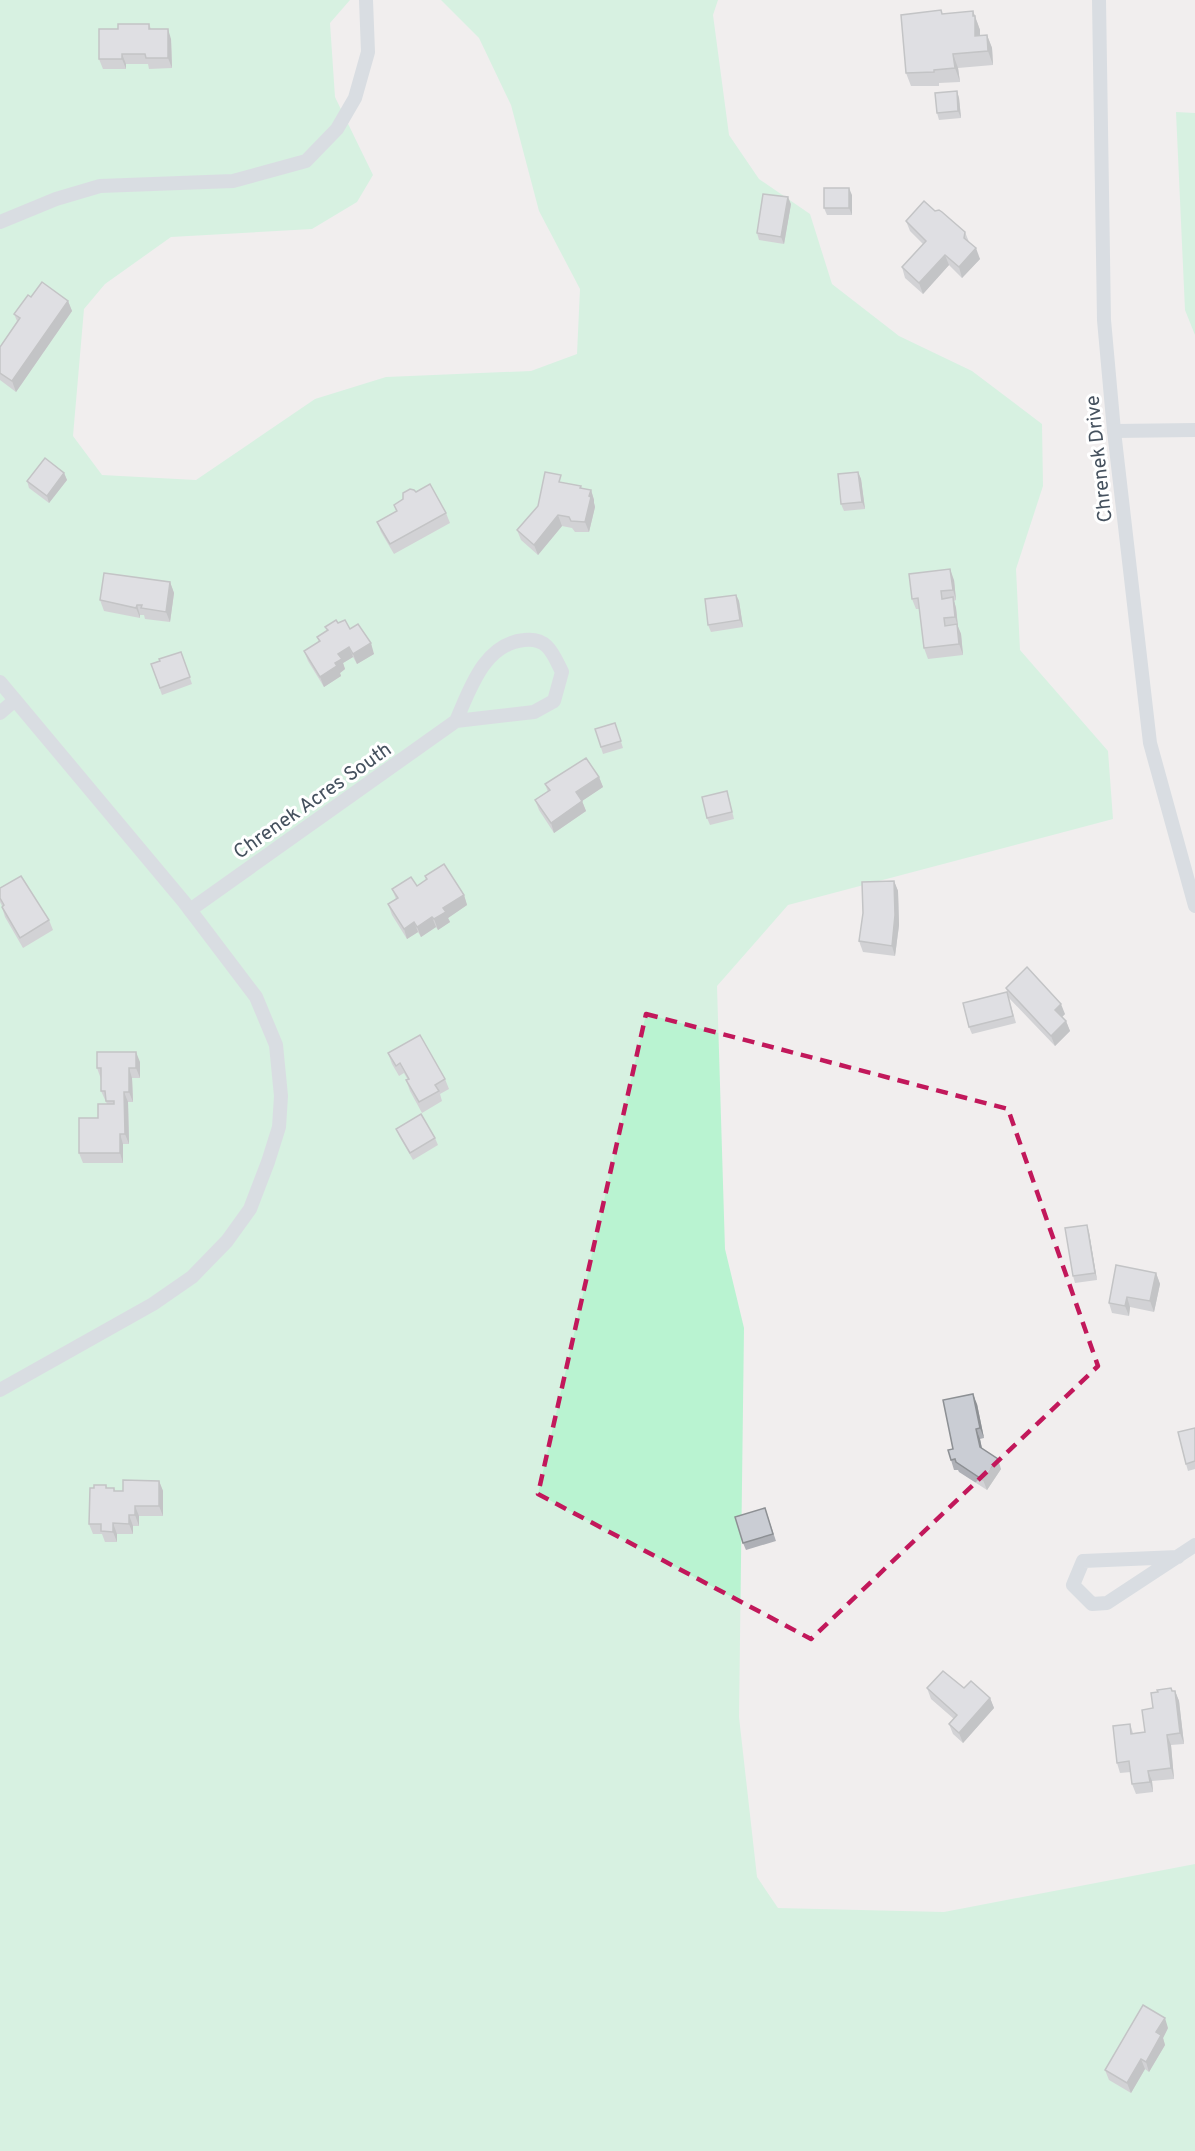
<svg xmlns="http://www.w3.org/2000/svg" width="1195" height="2151" font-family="Overpass,sans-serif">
  <rect width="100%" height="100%" fill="#f1eeee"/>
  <!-- green -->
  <g fill="#b9f3d1">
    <polygon points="0,0 350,0 330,23 335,97 373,175 357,202 312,229 171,237 105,284 84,309 73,436 102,475 196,480 315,399 386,377 531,371 577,354 580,289 539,211 511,105 479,38 441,0 718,0 713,15 729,135 759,179 810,214 832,284 899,336 972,371 1042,424 1043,486 1016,569 1020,650 1108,751 1113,819 788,905 717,986 725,1249 744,1328 739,1717 757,1877 778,1908 944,1912 1195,1864 1195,2151 0,2151"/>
    <polygon points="1176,112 1195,113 1195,335 1185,310"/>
  </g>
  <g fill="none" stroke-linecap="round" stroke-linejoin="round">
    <!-- minor -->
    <g stroke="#bdc8d2" stroke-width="14">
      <polyline points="1099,0 1104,320 1114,431 1150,743 1195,906"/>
      <polyline points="0,222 56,199 100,186 233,181 306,161 337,129 355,98 368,52 366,0"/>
      <polyline points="1114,431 1195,430"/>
      <polyline points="0,682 184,902 256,997 276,1045 281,1096 279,1127 268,1162 250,1209 227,1241 192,1277 153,1304 0,1390"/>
      <polyline points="0,713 15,700"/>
      <path d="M190,910L456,721L534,712L554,701L562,672C553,654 548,637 524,640C484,644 470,689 456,721"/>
      <polyline points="1178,1557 1083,1561 1073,1585 1092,1604 1107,1603 1195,1545"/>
    </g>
  </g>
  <!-- wall -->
  <g fill="#aeb0b6">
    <polygon points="973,11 980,30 980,35 987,35 992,48 993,65 958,68 960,82 939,83 939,86 911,86 906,73 943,14"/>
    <polygon points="149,24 151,29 171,39 172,68 149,69 148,64 126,64 126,69 103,69 99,59 118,29"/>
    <polygon points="957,91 959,98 961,118 939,120 937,113"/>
    <polygon points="852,195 852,215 827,215 824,208"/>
    <polygon points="791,204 784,244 759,240 757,233"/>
    <polygon points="935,211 965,232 969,242 980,259 962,278 949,265 923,294 905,278 902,267 923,244 910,231 906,221"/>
    <polygon points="31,297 68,301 72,311 16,392 0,380 0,347 17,321 14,314"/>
    <polygon points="858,472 861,479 865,509 844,511 841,504"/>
    <polygon points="64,473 67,480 49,503 29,488 27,481"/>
    <polygon points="563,483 581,486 582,489 591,490 594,500 594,503 595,507 589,532 575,532 572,528 562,526 538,555 521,540 517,530"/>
    <polygon points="416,492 446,513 450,523 394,554 381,532 377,522 396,511 394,505"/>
    <polygon points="954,580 956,600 954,601 956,608 958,627 961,634 963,655 928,659 924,648 920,609 916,609 912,599"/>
    <polygon points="170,582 174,593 170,622 145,619 144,615 140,615 140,618 104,611 100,600"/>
    <polygon points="736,595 739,601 743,627 711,632 708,625"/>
    <polygon points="338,623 350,629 374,654 357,664 353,657 343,663 345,669 340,673 341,676 324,687 308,661 304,651 319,642 317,637 327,631 325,627"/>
    <polygon points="181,652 192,684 162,695 151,664"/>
    <polygon points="615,723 623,748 603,754 595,729"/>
    <polygon points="599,777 603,787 582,801 586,811 554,833 539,810 535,800 548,792 545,784"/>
    <polygon points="729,798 734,819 710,825 707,818"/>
    <polygon points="425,876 464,895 467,905 448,918 450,922 438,930 436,927 421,937 418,932 407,939 392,915 388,904 396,899 392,889 417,886 426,880"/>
    <polygon points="894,881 898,891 899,925 895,956 863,952 859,941"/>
    <polygon points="0,888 49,920 53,930 23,948 5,917 2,907 2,906 0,902"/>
    <polygon points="1006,988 1065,1014 1062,1017 1066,1021 1070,1031 1055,1046 1009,998"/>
    <polygon points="1009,999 1016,1023 972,1034 969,1027"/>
    <polygon points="388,1053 445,1079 449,1089 440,1094 442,1101 422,1113 410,1091 406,1080 408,1080 404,1073 399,1076 392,1064"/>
    <polygon points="140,1062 140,1078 132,1078 133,1102 128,1102 129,1144 123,1144 123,1163 83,1163 79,1153 98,1118 107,1104 101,1091 101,1079 97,1068"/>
    <polygon points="396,1129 435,1138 438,1145 413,1160 399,1136"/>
    <polygon points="1089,1232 1097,1280 1075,1283 1073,1276"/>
    <polygon points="1156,1273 1160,1284 1154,1312 1130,1307 1129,1316 1112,1313 1109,1303"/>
    <polygon points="977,1404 984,1438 980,1439 982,1449 1001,1469 987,1490 959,1472 958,1470 954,1470 951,1460 953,1449"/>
    <polygon points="1195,1428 1195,1469 1188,1471 1186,1464"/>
    <polygon points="159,1481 163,1491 163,1516 139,1516 139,1526 133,1526 133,1534 117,1534 117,1542 105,1542 102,1534 93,1534 89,1524 94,1488 106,1485 107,1488 114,1488 115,1491 123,1491"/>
    <polygon points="765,1508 776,1541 746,1550 743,1543"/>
    <polygon points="927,1688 964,1688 990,1698 994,1708 963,1743 953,1734 949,1724 954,1719 931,1699"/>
    <polygon points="1172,1691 1175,1691 1179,1701 1184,1744 1171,1745 1174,1779 1152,1781 1153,1792 1136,1794 1132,1784 1131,1772 1120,1773 1117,1763 1130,1724 1133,1733 1145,1732 1153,1708"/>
    <polygon points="1168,2028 1163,2038 1165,2045 1149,2072 1145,2069 1131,2093 1109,2080 1105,2070"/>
  </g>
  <!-- shaded-wall -->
  <g fill="#8d9094">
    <polygon points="973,11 980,30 980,49 975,36"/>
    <polygon points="168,29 171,39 172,68 168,58"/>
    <polygon points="987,35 992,48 993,65 988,51"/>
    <polygon points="122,54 126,64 126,69 122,59"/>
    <polygon points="953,54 958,68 960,82 955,68"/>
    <polygon points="957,91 959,98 961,118 958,111"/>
    <polygon points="849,188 852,195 852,215 849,208"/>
    <polygon points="788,197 791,204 784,244 781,237"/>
    <polygon points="976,248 980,259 962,278 959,267"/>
    <polygon points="945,255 949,265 923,294 919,283"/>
    <polygon points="68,301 72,311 16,392 12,381"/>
    <polygon points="858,472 861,479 865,509 862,502"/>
    <polygon points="64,473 67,480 49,503 47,496"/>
    <polygon points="591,490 594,500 594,503 595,507 589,532 585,522"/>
    <polygon points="558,515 562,526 538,555 534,545"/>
    <polygon points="950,569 954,580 956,600 953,590"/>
    <polygon points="170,582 174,593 170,622 166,612"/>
    <polygon points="736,595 739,601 743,627 740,620"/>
    <polygon points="953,597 956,608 958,627 955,617"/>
    <polygon points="137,605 140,615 140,618 136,608"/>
    <polygon points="957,624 961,634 963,655 959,644"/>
    <polygon points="371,643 374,654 357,664 353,654"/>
    <polygon points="349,647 353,657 343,663 345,669 340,673 341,676 324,687 320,677 338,654"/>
    <polygon points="599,777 603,787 582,801 586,811 554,833 551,823 576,792"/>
    <polygon points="894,881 898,891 899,925 895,956 892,946"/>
    <polygon points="464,895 467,905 448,918 450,922 438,930 434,919 443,908"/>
    <polygon points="432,917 436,927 421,937 417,927"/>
    <polygon points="414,922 418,932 407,939 404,929"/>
    <polygon points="1061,1004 1065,1014 1059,1020 1055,1010"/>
    <polygon points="1066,1021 1070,1031 1055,1046 1051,1036"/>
    <polygon points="136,1052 140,1062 140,1078 136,1068"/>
    <polygon points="129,1068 132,1078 133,1102 129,1092"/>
    <polygon points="124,1092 128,1102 129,1144 125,1134"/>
    <polygon points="120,1134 123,1144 123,1163 120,1153"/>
    <polygon points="1087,1225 1089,1232 1097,1280 1095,1273"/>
    <polygon points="1156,1273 1160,1284 1154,1312 1150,1301"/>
    <polygon points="1127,1297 1130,1307 1129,1316 1125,1306"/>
    <polygon points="973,1394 977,1404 984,1438 980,1428"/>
    <polygon points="976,1429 980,1439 984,1458 980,1447"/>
    <polygon points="998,1459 1001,1469 987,1490 983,1480"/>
    <polygon points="159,1481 163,1491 163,1516 159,1506"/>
    <polygon points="135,1506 139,1516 139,1526 135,1515"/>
    <polygon points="129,1515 133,1526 133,1534 129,1524"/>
    <polygon points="113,1523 117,1534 117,1542 113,1532"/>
    <polygon points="1175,1691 1179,1701 1184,1744 1180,1733"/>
    <polygon points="990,1698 994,1708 963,1743 959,1733"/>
    <polygon points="1167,1735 1171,1745 1174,1779 1171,1768"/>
    <polygon points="1148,1771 1152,1781 1153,1792 1150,1782"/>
    <polygon points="1165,2018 1168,2028 1163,2038 1165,2045 1149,2072 1146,2062 1156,2032"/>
    <polygon points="1141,2059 1145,2069 1131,2093 1127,2083"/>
  </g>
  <!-- building -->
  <g fill="#cacdd4" stroke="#8d9094" stroke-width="1.5">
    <polygon points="941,10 942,14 973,11 973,16 975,16 975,36 987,35 988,51 953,54 955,68 934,70 934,72 906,73 901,15"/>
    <polygon points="118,24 149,24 149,29 168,29 168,58 146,58 145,54 122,54 122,59 99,59 99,29 118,29"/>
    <polygon points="957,91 958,111 937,113 935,93"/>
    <rect x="824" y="188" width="25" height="20"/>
    <polygon points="763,194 788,197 781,237 757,233"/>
    <polygon points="924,201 935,211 939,210 942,212 965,232 964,238 976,248 959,267 945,255 919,283 902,267 926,241 906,221"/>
    <polygon points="42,282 68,301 12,381 0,373 0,347 20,318 14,314 28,295 31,297"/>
    <polygon points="45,458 64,473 47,496 27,481"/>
    <polygon points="545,472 561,475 559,482 581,486 580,488 591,490 589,496 591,497 585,522 571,521 569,517 558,515 534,545 517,530 538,506"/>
    <polygon points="858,472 862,502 841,504 838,474"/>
    <polygon points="430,484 446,513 390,544 377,522 397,511 394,505 403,499 403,493 410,489 414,490 416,492"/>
    <polygon points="950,569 953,590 941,591 942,599 953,597 955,617 944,618 945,626 957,624 959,644 924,648 918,598 912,599 909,574"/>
    <polygon points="104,573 170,582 166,612 141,608 142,605 137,605 136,608 100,600"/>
    <polygon points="736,595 740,620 708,625 705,599"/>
    <polygon points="336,620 338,623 345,620 350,629 358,624 371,643 353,654 349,647 338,654 342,659 335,663 337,666 320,677 304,651 320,641 317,637 328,630 325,627"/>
    <polygon points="181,652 190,677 160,688 151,664 160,661 159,659"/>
    <polygon points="615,723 621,741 601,747 595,729"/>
    <polygon points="586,758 599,777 576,792 582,801 551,823 535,800 550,790 545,784"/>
    <polygon points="727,791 732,812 707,818 702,797"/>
    <polygon points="444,864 464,895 443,908 446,912 434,919 432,917 417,927 414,922 404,929 388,904 398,898 392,889 411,877 417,886 427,879 425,876"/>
    <polygon points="21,876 49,920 20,938 2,907 4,905 0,898 0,888"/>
    <polygon points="894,881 895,915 892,946 859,941 863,913 862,882"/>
    <polygon points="1027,967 1061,1004 1055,1010 1066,1021 1051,1036 1006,988"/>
    <polygon points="1007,992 1013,1016 969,1027 963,1003"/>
    <polygon points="420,1035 445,1079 435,1085 439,1091 419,1102 406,1080 409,1079 400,1063 396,1066 388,1053"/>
    <polygon points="97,1052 136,1052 136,1068 129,1068 129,1092 124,1092 125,1134 120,1134 120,1153 79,1153 79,1118 98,1118 98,1104 114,1104 114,1101 106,1101 105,1091 101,1091 101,1068 97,1068"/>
    <polygon points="421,1114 435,1138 410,1153 396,1129"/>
    <polygon points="1087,1225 1095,1273 1073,1276 1065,1228"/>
    <polygon points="1116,1265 1156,1273 1150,1301 1127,1297 1125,1306 1109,1303"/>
    <polygon points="973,1394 980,1428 976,1429 980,1447 998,1459 983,1480 956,1462 955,1459 951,1460 948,1450 953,1449 943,1400"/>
    <polygon points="1195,1428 1195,1461 1186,1464 1178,1432"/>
    <polygon points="123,1480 159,1481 159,1506 135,1506 135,1515 129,1515 129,1524 113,1523 113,1532 101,1531 101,1524 89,1524 90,1488 94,1488 94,1485 106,1485 106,1488 114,1488 114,1491 123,1491"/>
    <polygon points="765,1508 773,1534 743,1543 735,1517"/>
    <polygon points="943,1671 964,1688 971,1681 990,1698 959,1733 949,1724 957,1715 927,1688"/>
    <polygon points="1171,1688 1172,1691 1175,1691 1180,1733 1167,1735 1171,1768 1148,1771 1150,1782 1132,1784 1129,1761 1117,1763 1113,1726 1130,1724 1131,1734 1145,1732 1142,1710 1153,1708 1151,1693 1158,1692 1157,1690"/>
    <polygon points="1143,2005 1165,2018 1156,2032 1161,2035 1146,2062 1141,2059 1127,2083 1105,2070"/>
  </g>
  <!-- marked area -->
  <path d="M0 0H1195V2151H0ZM646,1014L1008,1109L1098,1366L811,1639L538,1494Z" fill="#f1eeee" fill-opacity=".55" fill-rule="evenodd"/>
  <path fill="none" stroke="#c2185b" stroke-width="4.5" stroke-dasharray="12 8" stroke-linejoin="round" d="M646,1014L1008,1109L1098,1366L811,1639L538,1494Z"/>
  <g text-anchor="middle" stroke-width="6" stroke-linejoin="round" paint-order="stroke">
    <!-- street labels -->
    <g font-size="20" fill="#45515e" stroke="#fff">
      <text transform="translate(1098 459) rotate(-96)" y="7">Chrenek Drive</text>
      <text transform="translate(312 800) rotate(-35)" y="7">Chrenek Acres South</text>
    </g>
  </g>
</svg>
